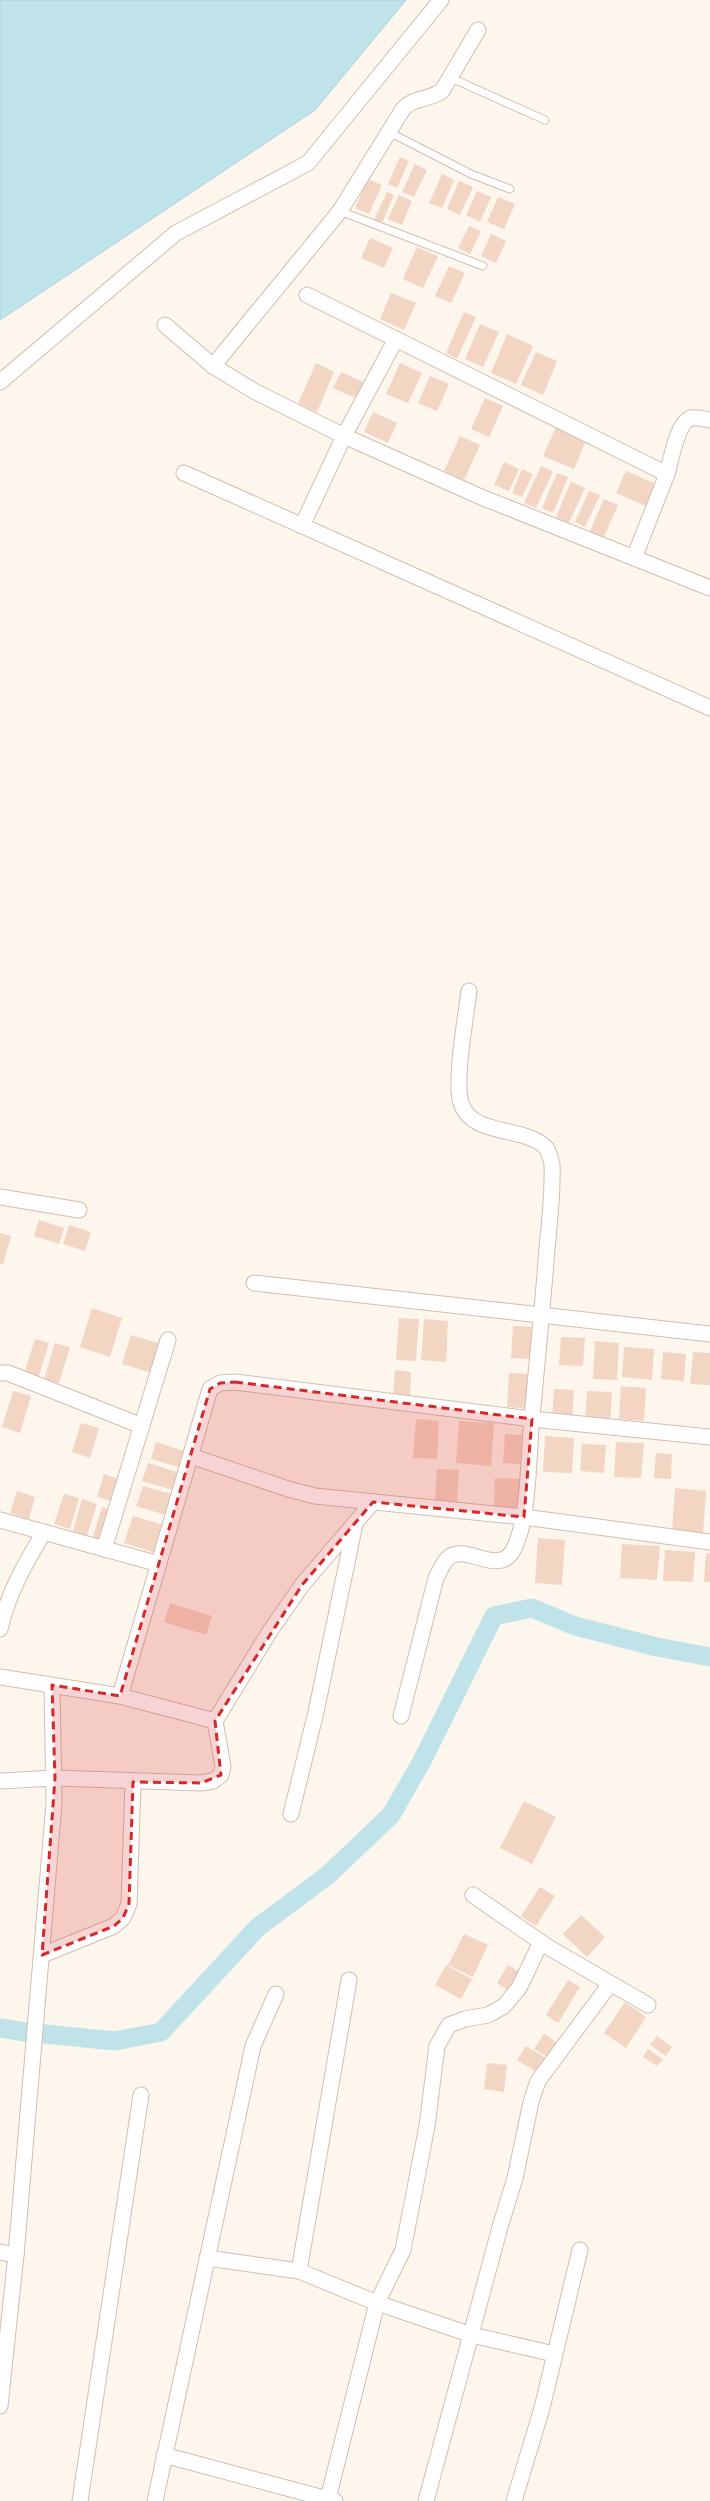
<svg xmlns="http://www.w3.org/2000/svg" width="710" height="2501" font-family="'Titillium Web',sans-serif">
  <rect width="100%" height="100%" fill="#fdf6ec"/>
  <!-- water -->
  <polygon fill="#bfe3e8" stroke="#a5d3da" points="0,0 406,0 315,110 0,320"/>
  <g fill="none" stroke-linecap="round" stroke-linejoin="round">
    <!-- canal -->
    <polyline stroke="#bfe3e8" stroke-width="19" points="0,2028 25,2032 115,2041 161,2032 258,1927 328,1875 391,1815 422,1761 494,1616 532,1608 575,1626 657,1647 710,1657"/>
  </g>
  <!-- building -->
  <g fill="#f3d5c3">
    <polygon points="400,157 409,161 397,188 388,184"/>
    <polygon points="415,164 427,170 414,197 402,192"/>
    <polygon points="442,174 454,180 442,208 429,203"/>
    <polygon points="368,179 382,185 369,214 355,208"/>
    <polygon points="459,181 473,187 460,215 447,209"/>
    <polygon points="477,191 491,197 480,222 466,215"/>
    <polygon points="387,192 394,195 382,223 374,220"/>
    <polygon points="399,195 412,201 402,225 388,219"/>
    <polygon points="498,197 515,204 504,229 487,222"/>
    <polygon points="469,226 481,231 470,254 458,248"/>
    <polygon points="491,234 506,241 496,263 481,256"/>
    <polygon points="370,238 393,248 384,268 361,258"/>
    <polygon points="417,247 438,256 423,288 403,279"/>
    <polygon points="449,266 465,273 451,303 435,296"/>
    <polygon points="391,293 416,303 404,330 380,319"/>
    <polygon points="464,312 476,317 457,359 446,353"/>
    <polygon points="480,324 499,332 483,367 465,359"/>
    <polygon points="507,334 533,346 516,384 491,373"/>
    <polygon points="536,352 557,361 543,395 521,385"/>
    <polygon points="316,363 334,372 317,412 298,404"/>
    <polygon points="400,363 422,373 408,403 386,394"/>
    <polygon points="341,372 366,383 358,399 333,388"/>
    <polygon points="430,376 449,384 437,411 418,403"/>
    <polygon points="485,398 503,406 489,437 471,429"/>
    <polygon points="373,412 397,423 388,443 364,432"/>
    <polygon points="557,425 587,438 574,469 543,456"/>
    <polygon points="460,436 480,445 464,480 444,471"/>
    <polygon points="504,462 519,469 509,491 494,485"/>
    <polygon points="541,466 553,471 536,508 524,503"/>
    <polygon points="522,469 533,474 522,497 512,493"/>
    <polygon points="626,471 656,484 646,506 616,493"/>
    <polygon points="557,473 568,477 553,513 542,508"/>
    <polygon points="571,482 585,488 568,525 555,519"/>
    <polygon points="589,491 600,495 585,527 575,522"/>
    <polygon points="604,499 618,505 602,541 588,535"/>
    <polygon points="39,1220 64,1228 59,1244 34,1236"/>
    <polygon points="69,1225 91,1232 85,1251 63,1244"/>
    <polygon points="0,1233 11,1236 3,1265 0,1264"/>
    <polygon points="92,1308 122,1318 110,1357 80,1347"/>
    <polygon points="399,1318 419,1319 416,1361 396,1360"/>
    <polygon points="424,1319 448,1321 446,1362 421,1360"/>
    <polygon points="513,1326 536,1327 534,1359 511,1358"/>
    <polygon points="131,1335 161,1344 152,1373 122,1364"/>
    <polygon points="561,1337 585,1338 583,1366 559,1365"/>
    <polygon points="35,1339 49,1343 39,1376 25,1371"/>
    <polygon points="595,1341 619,1343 617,1380 593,1379"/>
    <polygon points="55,1343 70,1347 59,1383 44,1379"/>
    <polygon points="624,1347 654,1349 652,1380 622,1377"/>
    <polygon points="663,1352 686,1354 684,1381 661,1379"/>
    <polygon points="693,1352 710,1353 710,1385 690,1384"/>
    <polygon points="395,1370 411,1372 410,1400 393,1399"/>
    <polygon points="509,1373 532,1374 530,1409 507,1407"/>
    <polygon points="621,1386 646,1388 644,1421 619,1419"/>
    <polygon points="554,1389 574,1390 572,1422 552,1420"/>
    <polygon points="13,1391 31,1396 20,1433 2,1427"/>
    <polygon points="587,1391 612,1392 610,1422 585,1421"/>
    <polygon points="416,1419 439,1421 437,1459 413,1458"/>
    <polygon points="459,1421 494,1423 491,1466 456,1463"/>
    <polygon points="81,1423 99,1428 90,1458 72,1452"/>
    <polygon points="505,1434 522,1435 520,1464 503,1463"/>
    <polygon points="545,1436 574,1438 572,1473 543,1472"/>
    <polygon points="156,1442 187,1452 181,1468 151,1459"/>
    <polygon points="616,1442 644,1443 641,1478 614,1477"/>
    <polygon points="582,1444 606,1445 604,1473 580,1471"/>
    <polygon points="656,1453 672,1454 671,1479 654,1478"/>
    <polygon points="148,1463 181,1473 176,1491 142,1481"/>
    <polygon points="437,1469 459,1470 457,1503 435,1502"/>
    <polygon points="104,1474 121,1480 114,1502 97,1497"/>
    <polygon points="495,1478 520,1479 518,1512 494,1510"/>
    <polygon points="143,1486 175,1495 169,1516 136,1506"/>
    <polygon points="675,1488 706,1491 703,1534 672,1532"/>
    <polygon points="17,1491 35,1497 29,1519 10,1513"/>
    <polygon points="64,1494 79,1498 70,1529 54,1524"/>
    <polygon points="82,1499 97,1504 87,1536 73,1531"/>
    <polygon points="102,1507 114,1511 104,1543 92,1540"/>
    <polygon points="133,1516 168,1526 159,1554 124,1543"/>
    <polygon points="538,1538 565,1540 562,1585 535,1583"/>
    <polygon points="622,1544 660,1546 657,1580 620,1578"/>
    <polygon points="665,1550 695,1552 693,1582 663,1581"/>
    <polygon points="706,1553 710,1553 710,1582 704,1582"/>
    <polygon points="170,1603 212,1616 206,1635 164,1622"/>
    <polygon points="524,1801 556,1817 532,1864 500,1848"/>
    <polygon points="540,1887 555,1896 536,1926 521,1916"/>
    <polygon points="581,1915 605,1937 587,1957 563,1934"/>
    <polygon points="464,1934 488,1945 473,1977 448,1965"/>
    <polygon points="446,1965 472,1979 461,1999 435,1985"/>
    <polygon points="508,1965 523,1974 511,1992 497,1983"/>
    <polygon points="568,1980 580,1987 558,2023 546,2015"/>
    <polygon points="625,2002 646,2017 626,2048 604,2033"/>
    <polygon points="544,2034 561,2045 552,2060 534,2049"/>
    <polygon points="657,2036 672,2047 666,2056 650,2045"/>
    <polygon points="526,2046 549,2060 540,2074 517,2060"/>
    <polygon points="648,2049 663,2059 657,2066 643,2057"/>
    <polygon points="487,2063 507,2065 504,2092 484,2089"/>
  </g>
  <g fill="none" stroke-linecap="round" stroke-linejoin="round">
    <defs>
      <g id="service">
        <polyline points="449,77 545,120"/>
        <polyline points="389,132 471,174 510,189"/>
        <polyline points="340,211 483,266"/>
      </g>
      <g id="minor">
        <path d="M307,295L667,474C671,461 677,422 691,418C697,417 704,419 710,420"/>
        <polyline points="165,325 213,366 254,391 344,436 481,497 710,588"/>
        <path d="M213,366L340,211L403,109C414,97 429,100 442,91L478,30"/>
        <polyline points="0,382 176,233 308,163 441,0"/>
        <polyline points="184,473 710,708"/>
        <polyline points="302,526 344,436 396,339"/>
        <polyline points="634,558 667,474"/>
        <polyline points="0,1197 79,1210"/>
        <polyline points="254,1283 710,1334"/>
        <polyline points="0,1373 8,1373 142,1426"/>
        <polyline points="191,1456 288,1489 315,1496 524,1517 710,1542"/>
        <polyline points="0,1520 159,1564"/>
        <polyline points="104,1549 168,1340"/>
        <path d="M0,1629C8,1593 25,1564 44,1532"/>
        <polyline points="0,1677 120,1696 215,1721 270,1631 302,1585 373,1502"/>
        <polyline points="120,1696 210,1389 220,1383 235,1382 532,1419 710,1437"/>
        <path d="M401,1716L436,1578C440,1571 443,1562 449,1557C466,1544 497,1575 512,1552C530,1523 528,1452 532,1418C537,1361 543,1305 547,1248C550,1220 553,1192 552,1164C551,1159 549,1153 547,1149C527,1125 472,1138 461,1103C454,1081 466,1017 469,991"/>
        <polyline points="0,1781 55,1778 201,1783 213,1781 221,1775 223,1767 215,1721"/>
        <polyline points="291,1814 316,1712 355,1524"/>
        <polyline points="473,1895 548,1947 648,2005"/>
        <polyline points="42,1955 114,1926 123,1918 129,1904 133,1782"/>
        <polyline points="0,2252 16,2255"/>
        <polyline points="207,2258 299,2271 377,2303 472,2335 554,2354"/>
        <polyline points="299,2271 349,1980"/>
        <polyline points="0,2406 16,2255 54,1804 52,1685"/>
        <polyline points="164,2455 335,2501"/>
        <polyline points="328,2499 377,2303 403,2250 427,2126 437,2046 449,2025 465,2019 488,2015 504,2006 519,1988 541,1942"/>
        <polyline points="80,2501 141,2095"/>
        <polyline points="155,2501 253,2046 276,1994"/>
        <polyline points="426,2501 500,2227 515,2178 531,2102 538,2081 610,1984"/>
        <polyline points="514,2501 542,2408 580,2250"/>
      </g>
    </defs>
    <!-- service casing -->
    <use href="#service" stroke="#d1beb0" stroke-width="9"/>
    <!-- minor casing -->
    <use href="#minor" stroke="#d1beb0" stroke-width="17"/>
    <!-- service -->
    <use href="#service" stroke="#fff" stroke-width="7"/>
    <!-- minor -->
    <use href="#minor" stroke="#fff" stroke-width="15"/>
  </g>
  <!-- marked area -->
  <path fill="#d62828" fill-opacity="0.2" stroke="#d62828" stroke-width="3" stroke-dasharray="8 5" stroke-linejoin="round" d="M235,1382L532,1419L524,1517L373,1502L302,1585L215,1721L221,1775L201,1783L133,1782L129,1904L123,1918L114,1926L42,1955L55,1778L52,1685L120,1696L210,1389L220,1383Z"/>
</svg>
